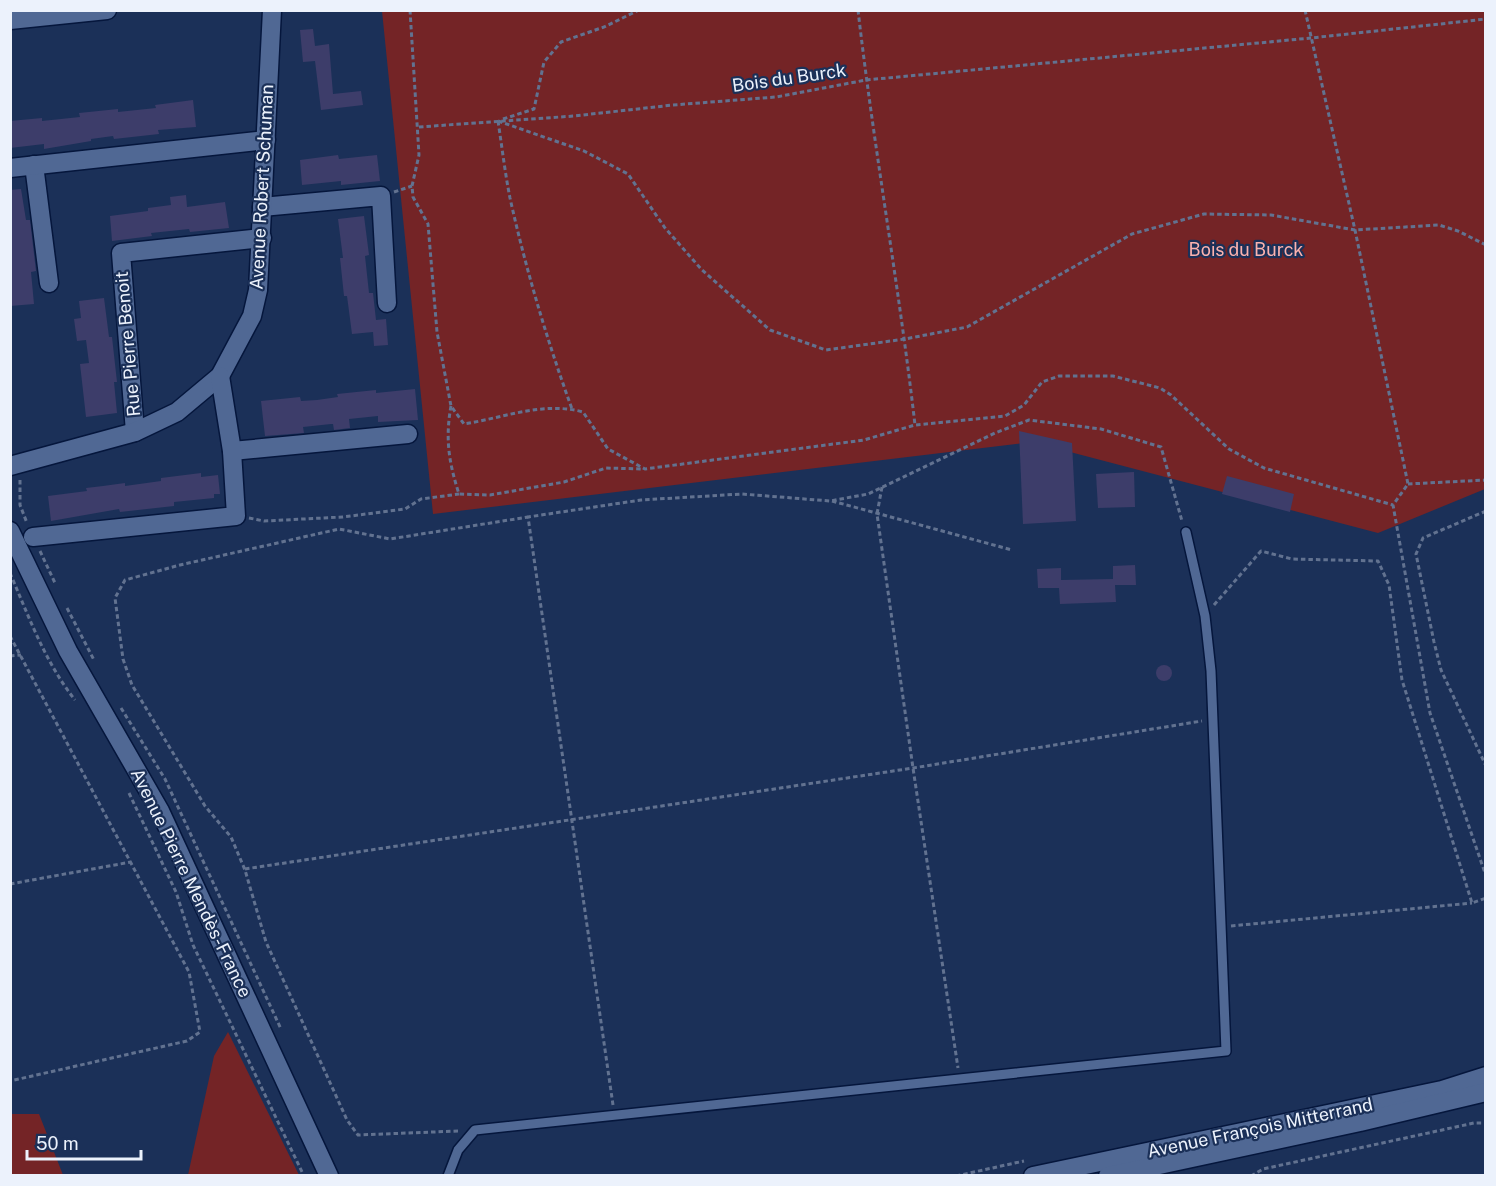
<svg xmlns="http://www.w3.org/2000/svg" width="1496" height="1186" font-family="'Public Sans',sans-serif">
  <rect width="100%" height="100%" fill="#1b3058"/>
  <!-- green -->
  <g fill="#742426">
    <polygon points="382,11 1485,11 1485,489 1378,533 1032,442 433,514"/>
    <polygon points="228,1032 299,1175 188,1175 214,1056"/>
    <polygon points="10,1114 39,1114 63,1175 11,1175"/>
  </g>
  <!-- building -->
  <g fill="#3d3d6a">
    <polygon points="313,29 315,46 329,44 333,94 361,91 363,105 321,110 315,61 303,62 300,30"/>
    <polygon points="193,100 196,127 158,130 159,134 114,139 113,136 91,139 91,141 44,149 44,144 10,148 10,121 42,118 42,121 80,117 79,113 118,109 118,112 156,108 155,105"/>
    <polygon points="338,155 339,159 377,155 380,181 341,185 341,181 302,185 300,160"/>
    <polygon points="21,189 26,220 30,220 36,271 31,272 34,304 10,306 10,190"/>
    <polygon points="186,195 187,207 225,202 229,228 190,232 189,229 151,233 152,236 112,241 110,216 148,211 148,208 171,205 170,197"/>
    <polygon points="364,216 369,255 365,256 369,293 373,293 376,320 386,319 388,345 374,346 373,332 352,334 347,296 344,296 340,258 343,258 338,219"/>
    <polygon points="104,298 109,337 112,337 117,382 114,382 117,413 86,417 80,364 89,363 86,340 77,341 74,319 81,318 79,301"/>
    <polygon points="415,389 418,420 378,422 378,416 349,419 350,428 334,430 333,424 331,424 303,427 304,433 265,436 261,401 300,397 301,401 317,400 338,397 337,394 376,390 376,393"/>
    <polygon points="1019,431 1072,443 1076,521 1023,524"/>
    <polygon points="1134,472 1135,507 1098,508 1096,474"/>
    <polygon points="201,473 201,477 218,475 220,494 214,494 214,498 174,502 174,506 120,512 119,509 51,521 48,496 87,491 86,488 103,486 125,483 125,486 161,481 161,478"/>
    <polygon points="1227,476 1294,494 1290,512 1222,494"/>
    <polygon points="1135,565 1136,585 1115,585 1116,602 1060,604 1059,588 1038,588 1037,569 1061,568 1061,580 1113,579 1113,566"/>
    <circle cx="1164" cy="673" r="8"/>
  </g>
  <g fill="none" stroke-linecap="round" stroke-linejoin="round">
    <defs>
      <polyline id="service" points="448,1176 458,1150 475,1130 1226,1051 1211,671 1205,616 1186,532"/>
      <g id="minor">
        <polyline points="10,20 107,10"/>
        <polyline points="34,165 49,283"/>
        <polyline points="10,168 266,140"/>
        <polyline points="262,207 381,196 387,303"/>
        <polyline points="135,432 121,253 262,238"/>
        <polyline points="232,451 408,434"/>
        <polyline points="10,466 135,432 177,412 220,376 252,316 258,290 272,10"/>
        <polyline points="33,537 236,516 232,451 220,376"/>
      </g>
      <g id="secondary">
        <polyline points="10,531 68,651 160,811 329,1176"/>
        <polyline points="1033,1176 1442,1090 1486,1076"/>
        <polyline points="1108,1176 1360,1122 1486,1092"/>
      </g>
    </defs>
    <!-- service casing -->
    <use href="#service" stroke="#05163c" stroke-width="12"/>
    <!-- minor casing -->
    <use href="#minor" stroke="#05163c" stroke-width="21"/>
    <!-- secondary casing -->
    <use href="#secondary" stroke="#05163c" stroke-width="21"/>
    <!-- path -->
    <g stroke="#627290" stroke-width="3" stroke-dasharray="4.5 3" stroke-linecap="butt">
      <path d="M410,10L419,155L412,186L413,197L428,224L437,332L451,406L464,424C503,418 543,401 583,412L608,449L645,469L864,440L915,425L1005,416L1024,405L1042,382L1059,376H1113L1160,388L1171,395L1229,449L1264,468L1393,505"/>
      <path d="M858,10C874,149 899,286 915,425"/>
      <polyline points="1305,10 1355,230 1408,484 1393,505 1430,713 1486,876"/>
      <polyline points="503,119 534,109 544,62 561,42 604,27 639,10"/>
      <polyline points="498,121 584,151 628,174 665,228 702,270 770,330 826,350 905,339 967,327 1132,234 1204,214 1271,215 1355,230 1439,225 1458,231 1486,245"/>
      <path d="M498,121C502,147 505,173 510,198C526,270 547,340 572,409"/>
      <polyline points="419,127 574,116 673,105 776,97 866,80 1311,38 1486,19"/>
      <polyline points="394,192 412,186"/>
      <path d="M451,406C445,439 449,463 459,494L490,495L564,482L606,468L643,469"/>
      <polyline points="20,480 20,505 27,523"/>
      <polyline points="1408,484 1486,480"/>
      <polyline points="882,487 877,514 913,768 958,1068"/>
      <polyline points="832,501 1012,550"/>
      <polyline points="1486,511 1423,538 1416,554 1434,642 1441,670 1486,766"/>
      <polyline points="249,518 264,521 343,517 405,509 421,499 459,494"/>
      <polyline points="40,551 55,583"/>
      <path d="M10,573C29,617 45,662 75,700"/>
      <polyline points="1214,605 1261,551 1292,559 1378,561 1389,585 1402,680 1472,903 1486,898"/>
      <polyline points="67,608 94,660"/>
      <polyline points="10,636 189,972 200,1032 187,1041 10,1081"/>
      <polyline points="10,656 21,655"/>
      <polyline points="121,708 165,779 281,1029"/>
      <polyline points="129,793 176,892 193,945 304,1176"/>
      <polyline points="245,869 913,768 1202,721"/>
      <polyline points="10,884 131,862"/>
      <polyline points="1231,926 1472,903"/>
      <polyline points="613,1105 528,517 641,500 742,494 830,501 868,494 995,433 1029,420 1101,429 1161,447 1182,521"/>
      <polyline points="458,1131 358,1135 347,1120 266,942 245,870 231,837 205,806 132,685 123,659 115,598 125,580 180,565 339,529 390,539 528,517"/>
      <polyline points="956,1176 1024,1161"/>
      <polyline points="1251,1176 1263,1169 1474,1123 1486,1123"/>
    </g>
    <!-- service -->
    <use href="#service" stroke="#506894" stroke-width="9"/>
    <!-- minor -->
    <use href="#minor" stroke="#506894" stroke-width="18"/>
    <!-- secondary -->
    <use href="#secondary" stroke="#506894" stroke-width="18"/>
  </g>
  <g text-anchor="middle" stroke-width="4.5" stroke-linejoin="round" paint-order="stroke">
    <!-- street labels -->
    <g font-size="18" fill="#ecf2fc" stroke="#1b3058">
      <text transform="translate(789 78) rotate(-8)" y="6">Bois du Burck</text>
      <text transform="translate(262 187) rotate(-87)" y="6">Avenue Robert Schuman</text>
      <text transform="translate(128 344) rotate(-95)" y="6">Rue Pierre Benoit</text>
      <text transform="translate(191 883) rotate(64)" y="6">Avenue Pierre Mendès-France</text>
      <text transform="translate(1260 1128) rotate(-12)" y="6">Avenue François Mitterrand</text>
    </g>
    <!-- park labels -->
    <g font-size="18" fill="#fcb2ae" stroke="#1b3058">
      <text x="1246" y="256">Bois du Burck</text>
    </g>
  </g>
  <!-- border -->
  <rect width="1496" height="1186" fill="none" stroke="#ecf2fc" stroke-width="24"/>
  <!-- scale -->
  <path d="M27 1150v9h114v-9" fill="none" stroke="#ecf2fc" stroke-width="3"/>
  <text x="36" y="1150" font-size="18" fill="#ecf2fc" stroke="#1b3058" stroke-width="4.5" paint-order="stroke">50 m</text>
</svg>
